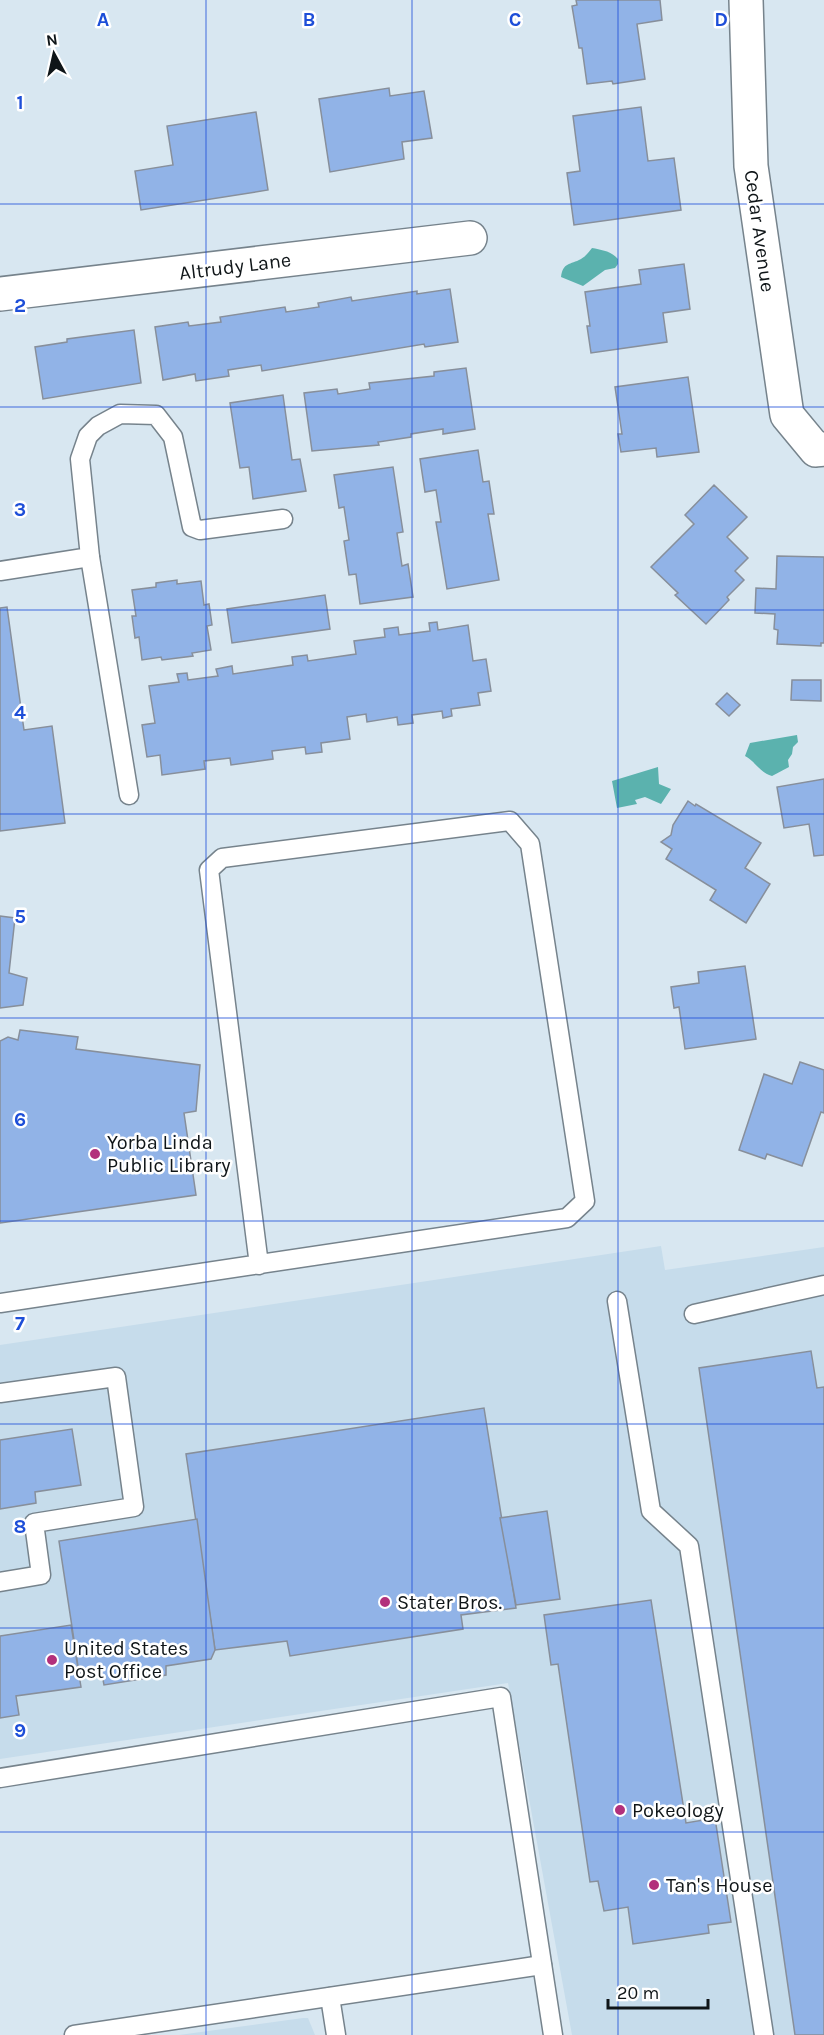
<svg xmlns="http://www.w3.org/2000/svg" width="824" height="2035" font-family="Karla,sans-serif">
  <rect width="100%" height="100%" fill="#d8e7f1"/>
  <!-- built -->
  <g fill="#c6dceb">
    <polygon points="661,1246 665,1270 824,1247 824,2035 572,2035 508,1683 0,1759 0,1345"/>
    <polygon points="303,2018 308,2018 315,2035 179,2035"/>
  </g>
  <!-- water -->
  <g fill="#5bb2ae">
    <path d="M592,248C602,250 611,251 618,259V264L615,268L605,270L583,286L561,277C563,262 570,265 581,259C586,256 589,252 592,248Z"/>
    <path d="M797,735L798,742L793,747L792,754L788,760L789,767L772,776C759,772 756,762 745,756L750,743Z"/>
    <polygon points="658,767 659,784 671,789 661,804 645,797 635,800 637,804 617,808 612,781"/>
  </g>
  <!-- building -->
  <g fill="#91b3e7" stroke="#878f9b" stroke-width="1.5">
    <polygon points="576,0 660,0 662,20 637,24 645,79 613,84 612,81 587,84 582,48 579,48 572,6 577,5"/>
    <polygon points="389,88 390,96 424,91 432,138 402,142 404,159 330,172 319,99"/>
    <polygon points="641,107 648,161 674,158 681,210 574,225 567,173 580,171 573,116"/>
    <polygon points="256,112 268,190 141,210 135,171 173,165 167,126"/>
    <polygon points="684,264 690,309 663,313 667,342 591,353 587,326 590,326 585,292 641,284 639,270"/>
    <polygon points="450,289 458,342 425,347 424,344 262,371 261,365 228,370 229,376 196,381 195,374 163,380 155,327 188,322 189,326 221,322 220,317 285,307 286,312 319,307 318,303 351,297 352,301 417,291 417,294"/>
    <polygon points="134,330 141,383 43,399 35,347 67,342 67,339"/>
    <polygon points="466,368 475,429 443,434 443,429 411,434 411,437 378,442 379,445 312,451 304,393 337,389 338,394 370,389 369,383 434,376 434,372"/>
    <polygon points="688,377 699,452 657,457 656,448 621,452 618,434 622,434 615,387"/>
    <polygon points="283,395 292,460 300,459 306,491 253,499 249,467 240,468 230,403"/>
    <polygon points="478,450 483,482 489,481 494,514 488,514 499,580 447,589 436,522 441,522 436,490 425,492 420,459"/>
    <polygon points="393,467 403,532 397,533 402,566 408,564 413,597 360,604 356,574 349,575 344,541 349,540 344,507 339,508 334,475"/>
    <polygon points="714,485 747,517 727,537 748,558 735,571 744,580 727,597 729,600 706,624 675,595 678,593 651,567 694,524 685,515"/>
    <polygon points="777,556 824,557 824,643 821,643 821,646 777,644 778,630 774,629 775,614 755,613 756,588 776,589"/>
    <polygon points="177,580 177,584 201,581 204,605 209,604 212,625 207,626 211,650 192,653 193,656 162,660 161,657 142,660 139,637 135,638 132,616 136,616 132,590 156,587 156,583"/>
    <polygon points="325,595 330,629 232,643 227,609"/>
    <polygon points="7,607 24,730 52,726 65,823 0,831 0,608"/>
    <polygon points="437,622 438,630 468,625 473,661 486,659 491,691 478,693 480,705 451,709 452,716 443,718 442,711 412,715 413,723 398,725 397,717 367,722 366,714 347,717 350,739 321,743 322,752 306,754 305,747 272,751 273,759 231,765 230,758 204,761 205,769 162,775 160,755 147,757 142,725 155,723 149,686 179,682 177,674 187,673 188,680 218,676 216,669 232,666 233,674 293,665 292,657 307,655 308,661 356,654 354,641 385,637 384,629 398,627 399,635 430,631 429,623"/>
    <polygon points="792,680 821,680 821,701 791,700"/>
    <polygon points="727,693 740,705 729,716 716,704"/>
    <polygon points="824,779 824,855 814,856 809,824 784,828 777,787"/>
    <polygon points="688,801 695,806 696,804 761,843 745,868 770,884 746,923 710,900 716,890 666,859 672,849 661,842 671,835 673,825"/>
    <polygon points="0,916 15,918 9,973 27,978 23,1005 0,1008"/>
    <polygon points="745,966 756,1039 685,1049 679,1007 674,1008 671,987 699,983 698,972"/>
    <polygon points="20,1030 78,1037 76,1049 200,1065 196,1111 184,1113 196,1195 0,1223 0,1041 8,1037 18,1040"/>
    <polygon points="800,1062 824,1070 824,1113 821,1112 802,1166 767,1154 765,1159 739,1150 764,1074 792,1084"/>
    <polygon points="811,1351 817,1388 824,1387 824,2035 795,2035 699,1368"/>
    <polygon points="484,1408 516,1608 461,1615 463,1629 290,1656 287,1641 215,1650 186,1454"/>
    <polygon points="72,1429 81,1485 35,1492 36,1503 0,1509 0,1440"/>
    <polygon points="547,1511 560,1599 516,1605 500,1518"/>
    <polygon points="197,1519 215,1650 211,1659 166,1666 166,1675 104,1685 101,1669 79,1673 59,1541"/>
    <polygon points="651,1600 686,1823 715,1818 731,1922 708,1925 709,1933 633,1944 628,1907 604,1911 598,1881 590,1882 558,1664 551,1665 544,1615"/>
    <polygon points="71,1625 81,1687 16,1696 19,1715 0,1718 0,1636"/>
  </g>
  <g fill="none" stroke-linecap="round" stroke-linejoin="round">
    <defs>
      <g id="service">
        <polyline points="90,557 129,795"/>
        <polyline points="0,571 90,557 80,459 88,436 98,426 120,414 156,415 173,437 192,527 200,530 283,519"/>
        <polyline points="617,1301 651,1511 689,1546 764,2035"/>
        <polyline points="0,1303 567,1218 585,1201 530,844 510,821 222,858 209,870 259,1265"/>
        <polyline points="694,1314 824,1285"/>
        <polyline points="0,1393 116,1377 134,1507 34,1523 41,1575 0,1582"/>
        <polyline points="0,1778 501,1697 553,2035"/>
        <polyline points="330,1997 336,2035"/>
        <polyline points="74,2035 542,1965"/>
      </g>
      <g id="minor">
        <polyline points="746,0 751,166 787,415 816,450 824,449"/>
        <polyline points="0,294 470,238"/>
      </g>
    </defs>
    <!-- service casing -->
    <use href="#service" stroke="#76838c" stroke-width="21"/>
    <!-- minor casing -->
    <use href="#minor" stroke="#76838c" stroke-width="36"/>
    <!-- service -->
    <use href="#service" stroke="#fff" stroke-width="18"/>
    <!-- minor -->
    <use href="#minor" stroke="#fff" stroke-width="33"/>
  </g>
  <!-- grid -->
  <path fill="none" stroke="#1d4ed8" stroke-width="1.5" stroke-opacity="0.55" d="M206,0V2035M412,0V2035M618,0V2035M0,204H824M0,407H824M0,610H824M0,814H824M0,1018H824M0,1221H824M0,1424H824M0,1628H824M0,1832H824"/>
  <!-- markers -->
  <g fill="#b2307b" stroke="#fff" stroke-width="2">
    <circle cx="95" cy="1154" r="6"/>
    <circle cx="385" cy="1602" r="6"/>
    <circle cx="52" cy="1660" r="6"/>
    <circle cx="620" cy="1810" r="6"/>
    <circle cx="654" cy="1885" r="6"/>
  </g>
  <g text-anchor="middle" stroke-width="5" stroke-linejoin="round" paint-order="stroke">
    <!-- street labels -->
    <g font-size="20" fill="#0f1518" stroke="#fff">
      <text transform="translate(760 231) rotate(82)" y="7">Cedar Avenue</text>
      <text transform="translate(235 266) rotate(-7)" y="7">Altrudy Lane</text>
    </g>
    <!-- poi labels -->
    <g font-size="20" fill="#0f1518" stroke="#fff" text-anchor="start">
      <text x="107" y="1149">Yorba Linda<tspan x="107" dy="23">Public Library</tspan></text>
      <text x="397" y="1609">Stater Bros.</text>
      <text x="64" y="1655">United States<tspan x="64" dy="23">Post Office</tspan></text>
      <text x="632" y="1817">Pokeology</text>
      <text x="666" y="1892">Tan's House</text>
    </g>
  </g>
  <g font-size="20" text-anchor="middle" font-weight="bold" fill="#1d4ed8" stroke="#fff" stroke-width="5" stroke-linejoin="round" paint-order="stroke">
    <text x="103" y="26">A</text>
    <text x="309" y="26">B</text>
    <text x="515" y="26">C</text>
    <text x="721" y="26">D</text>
    <text x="20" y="109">1</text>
    <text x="20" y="312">2</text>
    <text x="20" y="516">3</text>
    <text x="20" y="719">4</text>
    <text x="20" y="923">5</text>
    <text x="20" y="1126">6</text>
    <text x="20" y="1330">7</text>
    <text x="20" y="1533">8</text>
    <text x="20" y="1737">9</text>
  </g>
  <!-- north arrow -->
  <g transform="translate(54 54) rotate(352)" stroke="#ffffff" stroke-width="4.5" paint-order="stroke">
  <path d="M0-4.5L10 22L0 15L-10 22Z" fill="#0f1518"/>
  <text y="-9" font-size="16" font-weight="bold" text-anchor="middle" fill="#0f1518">N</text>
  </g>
  <!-- scale -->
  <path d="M608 1999v9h100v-9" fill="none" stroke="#0f1518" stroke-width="3"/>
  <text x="617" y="1999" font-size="18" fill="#0f1518" stroke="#ffffff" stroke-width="4.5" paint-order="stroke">20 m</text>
</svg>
